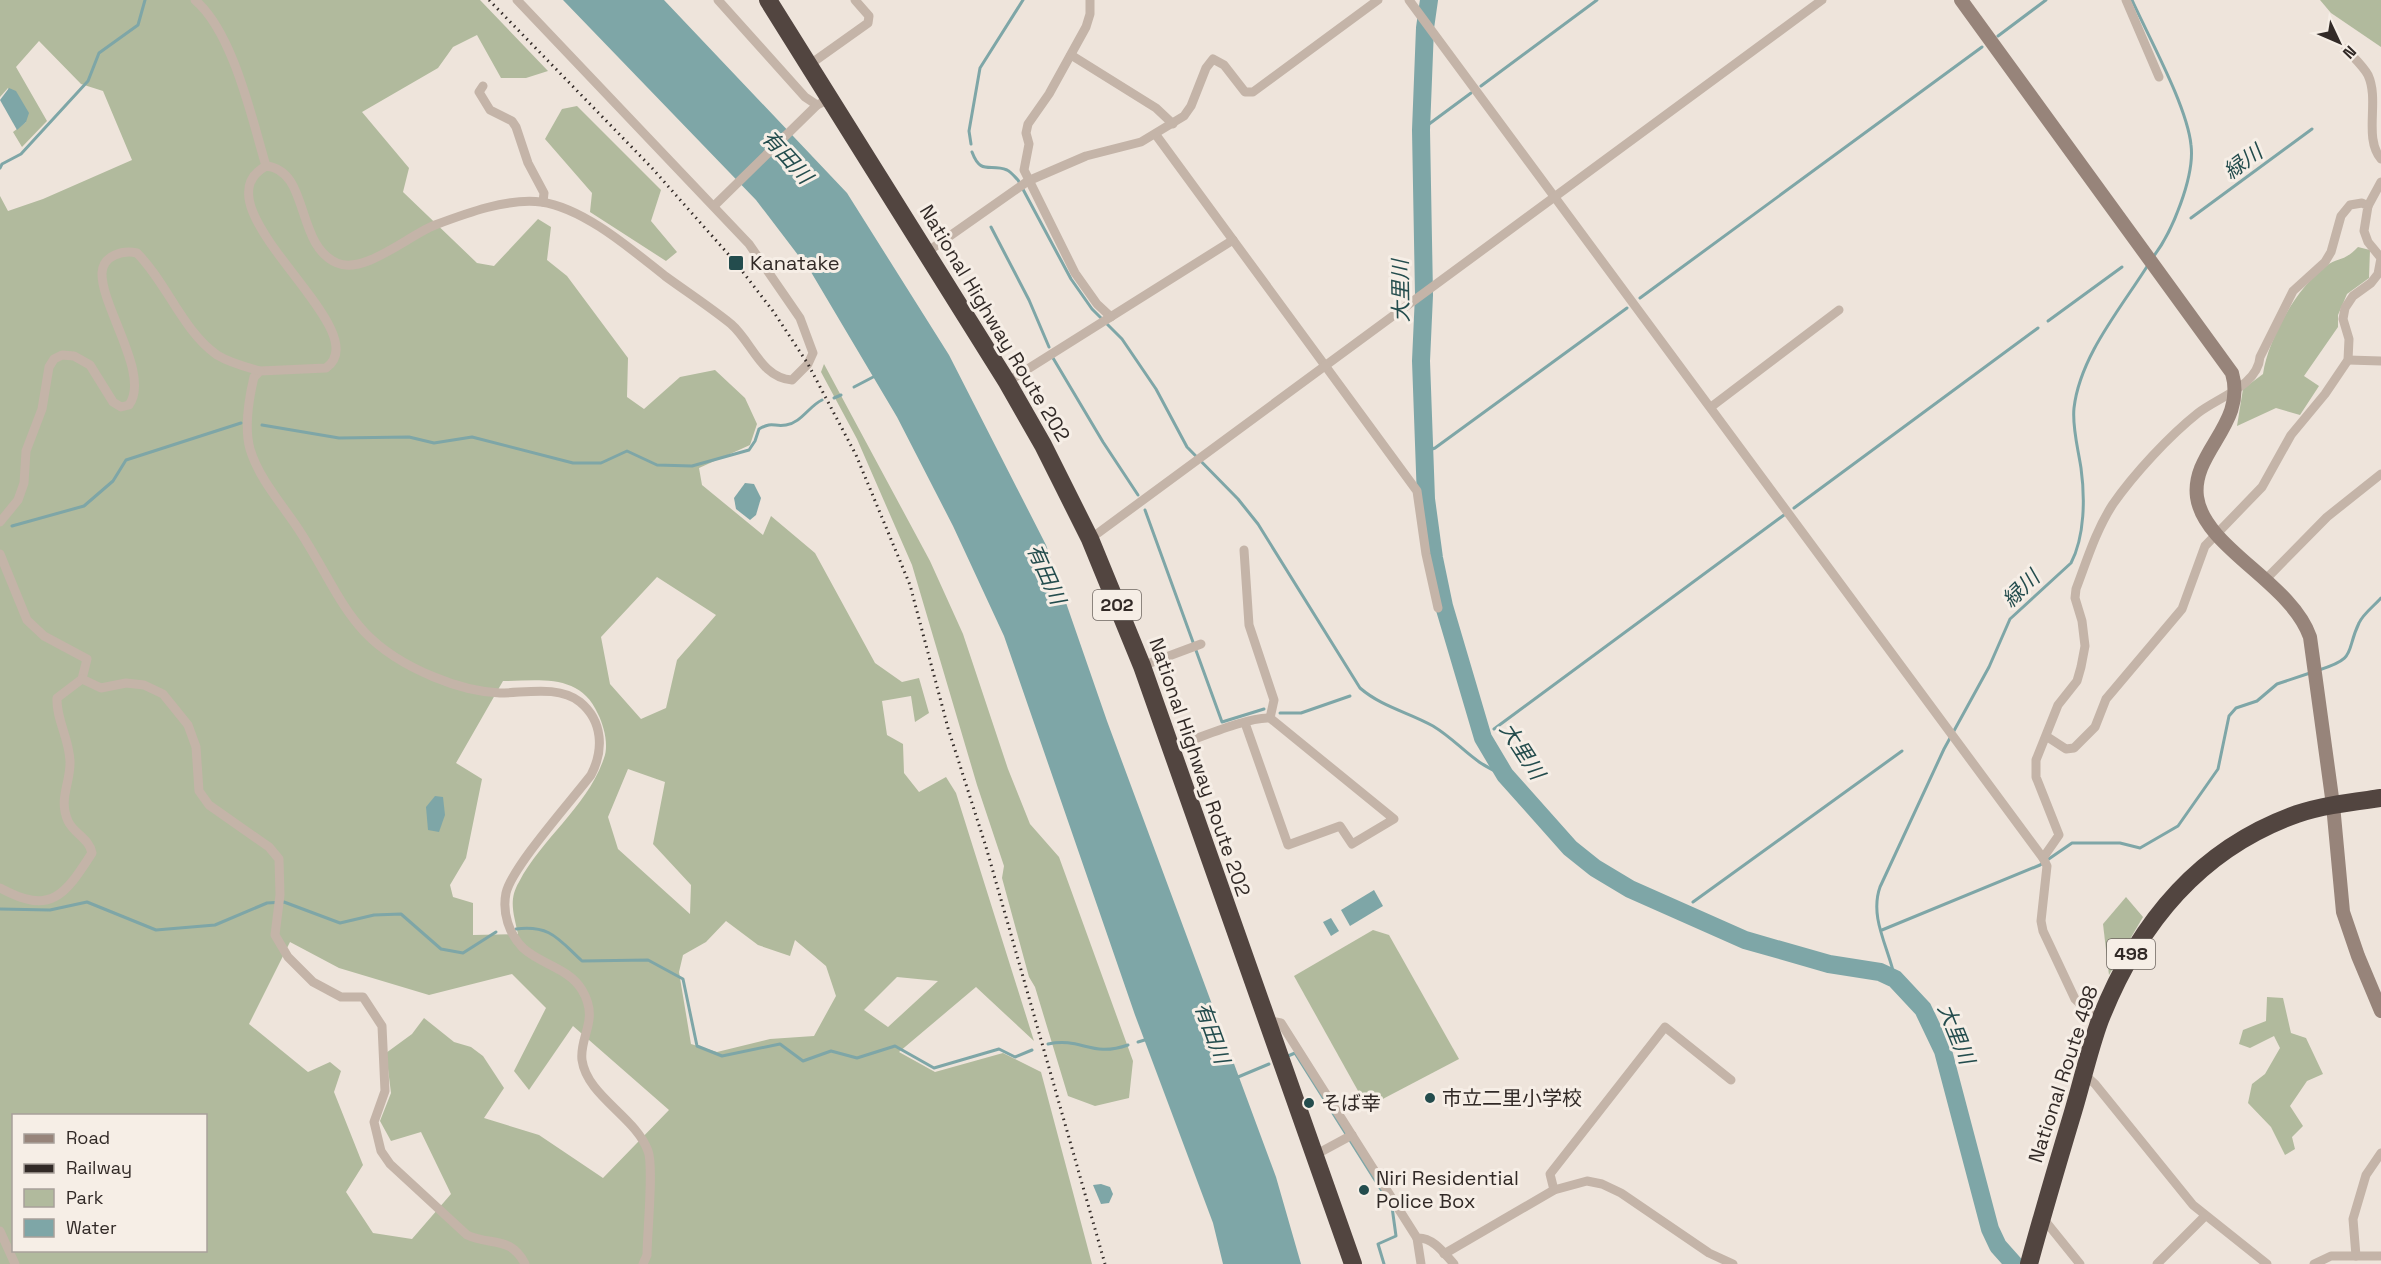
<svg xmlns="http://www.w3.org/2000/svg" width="2381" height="1264" font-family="'Space Grotesk','Noto Sans JP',sans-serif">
  <rect width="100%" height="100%" fill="#eee4db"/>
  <!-- green -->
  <g fill="#b1ba9d" fill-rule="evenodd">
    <path d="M0,0H480L548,71L526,78H501L477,35L453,47L438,68L362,112L409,168L403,192L477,263L494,266L538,219L551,227L547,260L567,276L628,358L627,397L644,409L680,377L715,370L745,398L757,424L750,445L699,468L702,485L763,535L771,516L815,553L875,663L902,682L919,678L929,713L915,722L911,696L882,701L887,735L903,744L904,773L919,792L946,777L956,793L1034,1041L976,987L899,1052L935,1072L1003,1053L1041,1072L1092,1264H0V196L8,211L43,199L132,160L103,91L81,84L39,41L16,67L47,121L22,147L13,132L26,122L8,88L0,97ZM657,577L716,615L677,660L666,708L641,719L610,684L601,637ZM503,681C540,681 580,673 598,714C604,726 609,745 604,758C588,806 542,838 519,882C508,900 514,915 518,934L473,935V903L453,897L450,885L466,858L482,779L456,763ZM628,769L665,782L653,844L691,885L690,914L618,849L608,817ZM726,921L758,945L790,956L795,940L826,966L836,996L814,1036L770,1039L717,1052L691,1044L679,972L683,955L706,942ZM290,942L339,968L429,995L512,974L546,1008L514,1071L529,1090L573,1026L669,1110L603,1178L539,1135L484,1118L504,1088L483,1056L471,1047L454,1042L424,1018L412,1034L386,1053L391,1093L380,1121L391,1141L421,1132L451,1194L412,1239L373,1233L346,1192L363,1165L334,1092L341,1071L330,1062L308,1072L249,1024ZM897,977L938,981L888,1027L864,1010ZM14,1116H206V1250H14Z"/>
    <polygon points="2320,0 2381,0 2381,47 2331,13"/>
    <polygon points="577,106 661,190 651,221 677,252 666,261 590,212 592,193 545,139 562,109"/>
    <path d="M2358,247L2370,250L2369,278L2347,294L2338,315V327L2304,376L2319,386L2300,415L2276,408L2237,426L2243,389L2263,374C2268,339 2297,287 2326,266C2338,257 2344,262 2358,247Z"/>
    <polygon points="824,364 930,561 963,634 1008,769 1030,824 1059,857 1133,1061 1129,1098 1095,1106 1068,1096 1035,987 1029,977 1002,878 1004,866 977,785 912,565 857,439 821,372"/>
    <polygon points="2126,897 2143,917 2109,975 2103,924"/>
    <polygon points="1373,930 1389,935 1459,1059 1377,1102 1362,1098 1294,976"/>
    <polygon points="2267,997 2283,998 2291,1033 2306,1038 2323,1074 2307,1081 2290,1106 2303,1126 2292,1137 2295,1149 2285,1155 2271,1127 2248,1103 2252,1084 2265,1074 2280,1048 2274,1036 2250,1048 2239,1044 2243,1030 2266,1021"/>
  </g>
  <!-- water -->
  <g fill="#7ea6a7">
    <polygon points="563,0 664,0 847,193 949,355 1046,545 1107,721 1276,1177 1301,1264 1223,1264 1213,1223 1135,1015 1004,636 953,526 897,417 811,272 756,200"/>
    <polygon points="9,88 16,91 29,113 26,122 17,130 0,100"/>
    <polygon points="745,483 754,484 761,498 756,515 750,520 736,509 734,498"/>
    <polygon points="435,796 443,797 445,815 439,832 428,830 426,807"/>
    <polygon points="1374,890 1383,906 1350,926 1341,910"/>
    <polygon points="1331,918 1339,931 1331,936 1323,922"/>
    <polygon points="1101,1184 1110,1187 1113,1194 1109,1203 1101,1204 1093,1185"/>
  </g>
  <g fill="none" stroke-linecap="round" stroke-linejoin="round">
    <!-- stream -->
    <g stroke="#7ea6a7" stroke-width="3">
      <path d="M2132,0C2149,38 2187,106 2191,145C2195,176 2172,233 2153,257"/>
      <polyline points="1998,36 2046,0"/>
      <polyline points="1481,86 1597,0"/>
      <polyline points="1421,130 1471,93"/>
      <polyline points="971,144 969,131 980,68 1023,0"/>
      <path d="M972,152C981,176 990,163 1007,170C1011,172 1015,177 1018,180L1071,279L1092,309L1122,339L1156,389L1187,447L1238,499L1258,524L1360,688C1382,707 1408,712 1433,726C1461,743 1471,763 1505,775"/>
      <polyline points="0,168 2,164 21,154 88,81 99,53 138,25 145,0"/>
      <polyline points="2191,218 2312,129"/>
      <polyline points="991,227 1029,300 1049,347"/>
      <polyline points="1640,298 1982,47"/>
      <polyline points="2048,321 2122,267"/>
      <polyline points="1053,358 1103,442 1138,495"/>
      <polyline points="854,387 877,375"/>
      <polyline points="834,398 841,395"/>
      <path d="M262,425L339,438L409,437L434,443L472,437L573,463H601L627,451L657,465L692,466L749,450L755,441L759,429C773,421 773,427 786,425C801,423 809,406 822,400"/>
      <polyline points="1424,452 1435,448 1627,308"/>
      <polyline points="1794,508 2038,328"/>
      <polyline points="1145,510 1222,722 1264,709"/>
      <polyline points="12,526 84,506 113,481 126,460 241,423"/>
      <path d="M2319,670C2358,658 2345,652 2359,623C2363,614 2374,606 2381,598"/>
      <polyline points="1280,713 1301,713 1350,696"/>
      <polyline points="1494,729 1784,515"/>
      <polyline points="1693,902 1902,751"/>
      <polyline points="0,909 50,910 87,902 156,930 215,925 267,903 284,902 340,923 374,915 401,914 441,949 463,953 496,932"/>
      <path d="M516,929C551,925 558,939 582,961L648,960L683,979L697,1046L722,1056L780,1044L803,1061L831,1051L857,1058L895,1046L934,1068L999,1049L1015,1057L1032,1050"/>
      <polyline points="1882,930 2040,865 2072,843 2120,843 2140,848 2178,826 2218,769 2229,716 2236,708 2257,701 2277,684 2310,673"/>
      <path d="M1895,979C1889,948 1869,918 1880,887L1944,749L1989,667L2010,619L2071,563C2085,536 2085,497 2081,468C2078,448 2072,427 2074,408C2080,356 2121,308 2148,265"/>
      <polyline points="1138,1042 1148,1039"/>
      <path d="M1048,1044C1082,1037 1091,1058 1128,1045"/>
      <polyline points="1288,1056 1295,1053 1392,1207 1396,1236 1378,1244 1384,1264"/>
      <polyline points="1238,1077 1269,1064"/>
    </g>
    <!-- river -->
    <polyline stroke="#7ea6a7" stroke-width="18" points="1429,0 1425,28 1421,130 1424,295 1421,361 1426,499 1434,558 1444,606 1483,738 1505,775 1570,848 1595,868 1630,889 1745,940 1829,964 1880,972 1895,979 1923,1009 1943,1051 1990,1229 1998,1246 2014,1264"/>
    <!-- street -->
    <g stroke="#c4b4a8" stroke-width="9">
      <path d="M195,0C233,32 252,119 266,166"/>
      <path d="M517,0L749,244L800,318L813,353L808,364L792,380C761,378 752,342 731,324C710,307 687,292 665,276C632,250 584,208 541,202C507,198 467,213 435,225C409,235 364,275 337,263C295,245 310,170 266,166C192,207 381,330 326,368L260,371L254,377C249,398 244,427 250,449C259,479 282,504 299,530C344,599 349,642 434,677C453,685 478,692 500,693C525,693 559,685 580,702C603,721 604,750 591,775C572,800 512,867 506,893C502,913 509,934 523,948C540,964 569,968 582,990C600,1020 579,1036 582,1060C587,1096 636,1117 648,1151C654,1165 647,1236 647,1255L643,1264"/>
      <polyline points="718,0 805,97 817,105"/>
      <polyline points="1090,0 1090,14 1086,27 1049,94 1028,124 1026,133 1029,144 1024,170 1075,273 1097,304 1111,317"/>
      <polyline points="1409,0 2043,858 2047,866 2041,921 2043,931 2075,999 2099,1022"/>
      <polyline points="2126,0 2159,77"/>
      <path d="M2346,49C2353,57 2363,66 2368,75C2380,101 2363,137 2381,159"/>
      <polyline points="1071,55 1156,108 1173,124"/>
      <polyline points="809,65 868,23 869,16 855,0"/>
      <polyline points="483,86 479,92 490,110 512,121 516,127 528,163 544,193 543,202"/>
      <polyline points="1156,135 1417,491 1426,554 1438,608"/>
      <polyline points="715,205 817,105 830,99"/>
      <polyline points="2368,206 2381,182"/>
      <polyline points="927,252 1028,181 1086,156 1141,142 1184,116 1191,106 1206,68 1213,59 1224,65 1245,92 1253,92 1378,0"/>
      <polyline points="2348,360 2381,361"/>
      <polyline points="1007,382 1233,240"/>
      <polyline points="1711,407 1839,310"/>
      <path d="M0,522L18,500L24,483L26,451L42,409L49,367L54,359L62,355L74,356L90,365L113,402L121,407L129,405C151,375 101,307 102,273C103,255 123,250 137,253C167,283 182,330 217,355C230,363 246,367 260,371"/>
      <polyline points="1090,539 1822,0"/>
      <polyline points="1244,550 1249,625 1274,700 1270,718"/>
      <path d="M0,554L27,620L44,636L87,659L82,679L57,698C56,719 69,738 70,761C71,782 58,799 68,821C74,834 89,838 92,853C65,895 51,916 0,888"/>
      <polyline points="2266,579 2327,517 2381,474"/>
      <polyline points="1142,666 1201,644"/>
      <path d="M82,679L101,688L126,683L144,685L163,694L188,725L196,747L199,791L209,805L269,847L279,859L280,895L275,935L288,957L313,982L341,997H363L382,1026L385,1091L374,1122L381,1151L390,1164L467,1235C492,1246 511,1236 525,1264"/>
      <path d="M1170,748C1192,741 1249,716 1270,718L1394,819L1352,844L1340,826L1288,845L1245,723"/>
      <path d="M2043,858L2059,835L2036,777V760L2058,705L2077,681L2081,667L2085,646L2082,621L2075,598L2076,589C2087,560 2096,530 2113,504C2134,474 2169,436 2198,413C2219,397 2258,385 2260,357L2293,291L2325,262L2331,252L2341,216L2350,205L2362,203L2368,206L2364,231L2368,242L2381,258L2378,274L2371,283L2353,296L2345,308L2343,319L2349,339L2348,360L2325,394L2291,435L2262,487L2205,546L2182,609L2106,699L2095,727L2074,748L2066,749L2046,736"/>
      <path d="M1265,1020L1281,1023L1417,1238C1433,1237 1444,1253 1454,1264"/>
      <polyline points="2084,1074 2095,1084 2193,1205 2267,1264"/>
      <polyline points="1315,1155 1352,1135"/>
      <polyline points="1554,1190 1550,1174 1665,1027 1731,1080"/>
      <polyline points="2042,1217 2080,1264"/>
      <polyline points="0,1231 15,1264"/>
      <polyline points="1417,1238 1421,1264"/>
      <polyline points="1444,1254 1554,1190 1587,1181 1602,1184 1621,1193 1709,1253 1733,1264"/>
      <polyline points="2356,1256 2353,1219 2366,1175 2381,1153"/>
      <polyline points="2157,1264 2205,1216"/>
      <polyline points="2314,1264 2331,1256 2381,1256"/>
    </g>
    <!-- secondary -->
    <path stroke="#97847a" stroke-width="14" d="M1961,0L2232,373C2247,424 2191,452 2197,497C2204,548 2291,582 2310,637L2333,805L2343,912L2358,956L2381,1011"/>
    <!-- highway -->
    <g stroke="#524540" stroke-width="18">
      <polyline points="768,0 1007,382 1043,445 1090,539 1142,666 1353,1264"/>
      <path d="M2029,1264C2043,1213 2058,1162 2073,1112C2082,1082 2089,1050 2100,1020C2137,926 2198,849 2297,814C2324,805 2353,802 2381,798"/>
    </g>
    <!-- rail -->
    <polyline stroke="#322a27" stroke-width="3" stroke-dasharray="1.5 4.5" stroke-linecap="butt" points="489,0 652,168 736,263 773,311 808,364 856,455 910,585 948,728 986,847 1105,1264"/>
  </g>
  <!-- markers -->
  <g fill="#234c4d" stroke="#f6eee6" stroke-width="2">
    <rect x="728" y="255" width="16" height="16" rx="3"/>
    <circle cx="1430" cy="1098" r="6"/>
    <circle cx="1309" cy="1103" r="6"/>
    <circle cx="1364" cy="1190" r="6"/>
  </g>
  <g text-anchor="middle" stroke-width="6" stroke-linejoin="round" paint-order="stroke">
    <!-- shield labels -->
    <g fill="#f6eee6" stroke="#6d6560" stroke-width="1.5">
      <rect x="1093" y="590" width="48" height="30" rx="4.5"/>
      <rect x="2107" y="939" width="48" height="30" rx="4.5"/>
    </g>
    <g font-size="18" font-weight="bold" fill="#322a27">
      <text x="1117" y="611">202</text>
      <text x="2131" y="960">498</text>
    </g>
    <!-- poi labels -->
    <g font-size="20" fill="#322a27" stroke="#f6eee6" text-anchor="start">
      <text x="750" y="270">Kanatake</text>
      <text x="1442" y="1105">市立二里小学校</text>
      <text x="1321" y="1110">そば幸</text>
      <text x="1376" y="1185">Niri Residential<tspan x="1376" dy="23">Police Box</tspan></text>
    </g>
    <!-- street labels -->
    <g font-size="20" fill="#322a27" stroke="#f6eee6">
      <text transform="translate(995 323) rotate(59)" y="7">National Highway Route 202</text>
      <text transform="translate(1200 767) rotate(71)" y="7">National Highway Route 202</text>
      <text transform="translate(2063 1074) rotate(-72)" y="7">National Route 498</text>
    </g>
    <!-- water labels -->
    <g font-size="21" font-style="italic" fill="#234c4d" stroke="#f6eee6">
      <text transform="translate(787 157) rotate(48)" y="7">有田川</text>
      <text transform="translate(2243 162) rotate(-36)" y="7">緑川</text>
      <text transform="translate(1401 291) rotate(-91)" y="7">大里川</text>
      <text transform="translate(1046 574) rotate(66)" y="7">有田川</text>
      <text transform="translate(2021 589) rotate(-44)" y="7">緑川</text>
      <text transform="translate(1522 751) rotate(57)" y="7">大里川</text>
      <text transform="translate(1212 1033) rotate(70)" y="7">有田川</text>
      <text transform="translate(1956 1034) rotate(68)" y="7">大里川</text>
    </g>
  </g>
  <!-- legend -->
  <rect x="12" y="1114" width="195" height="138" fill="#f6eee6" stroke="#a8a09a" stroke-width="1.5"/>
  <rect x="24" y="1134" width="30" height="9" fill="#97847a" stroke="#a8a09a" stroke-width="1.5"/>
  <text x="66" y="1144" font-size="18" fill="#322a27">Road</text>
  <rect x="24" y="1164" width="30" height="9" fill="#322a27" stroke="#a8a09a" stroke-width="1.5"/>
  <text x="66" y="1174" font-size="18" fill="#322a27">Railway</text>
  <rect x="24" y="1189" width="30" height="18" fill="#b1ba9d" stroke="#a8a09a" stroke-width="1.5"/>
  <text x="66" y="1204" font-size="18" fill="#322a27">Park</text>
  <rect x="24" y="1219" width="30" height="18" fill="#7ea6a7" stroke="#a8a09a" stroke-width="1.5"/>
  <text x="66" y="1234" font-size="18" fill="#322a27">Water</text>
  <!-- north arrow -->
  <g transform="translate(2339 42) rotate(134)" stroke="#f6eee6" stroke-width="4.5" paint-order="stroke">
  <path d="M0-4.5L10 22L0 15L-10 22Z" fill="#322a27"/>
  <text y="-9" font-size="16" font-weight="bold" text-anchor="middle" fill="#322a27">N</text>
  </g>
</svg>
